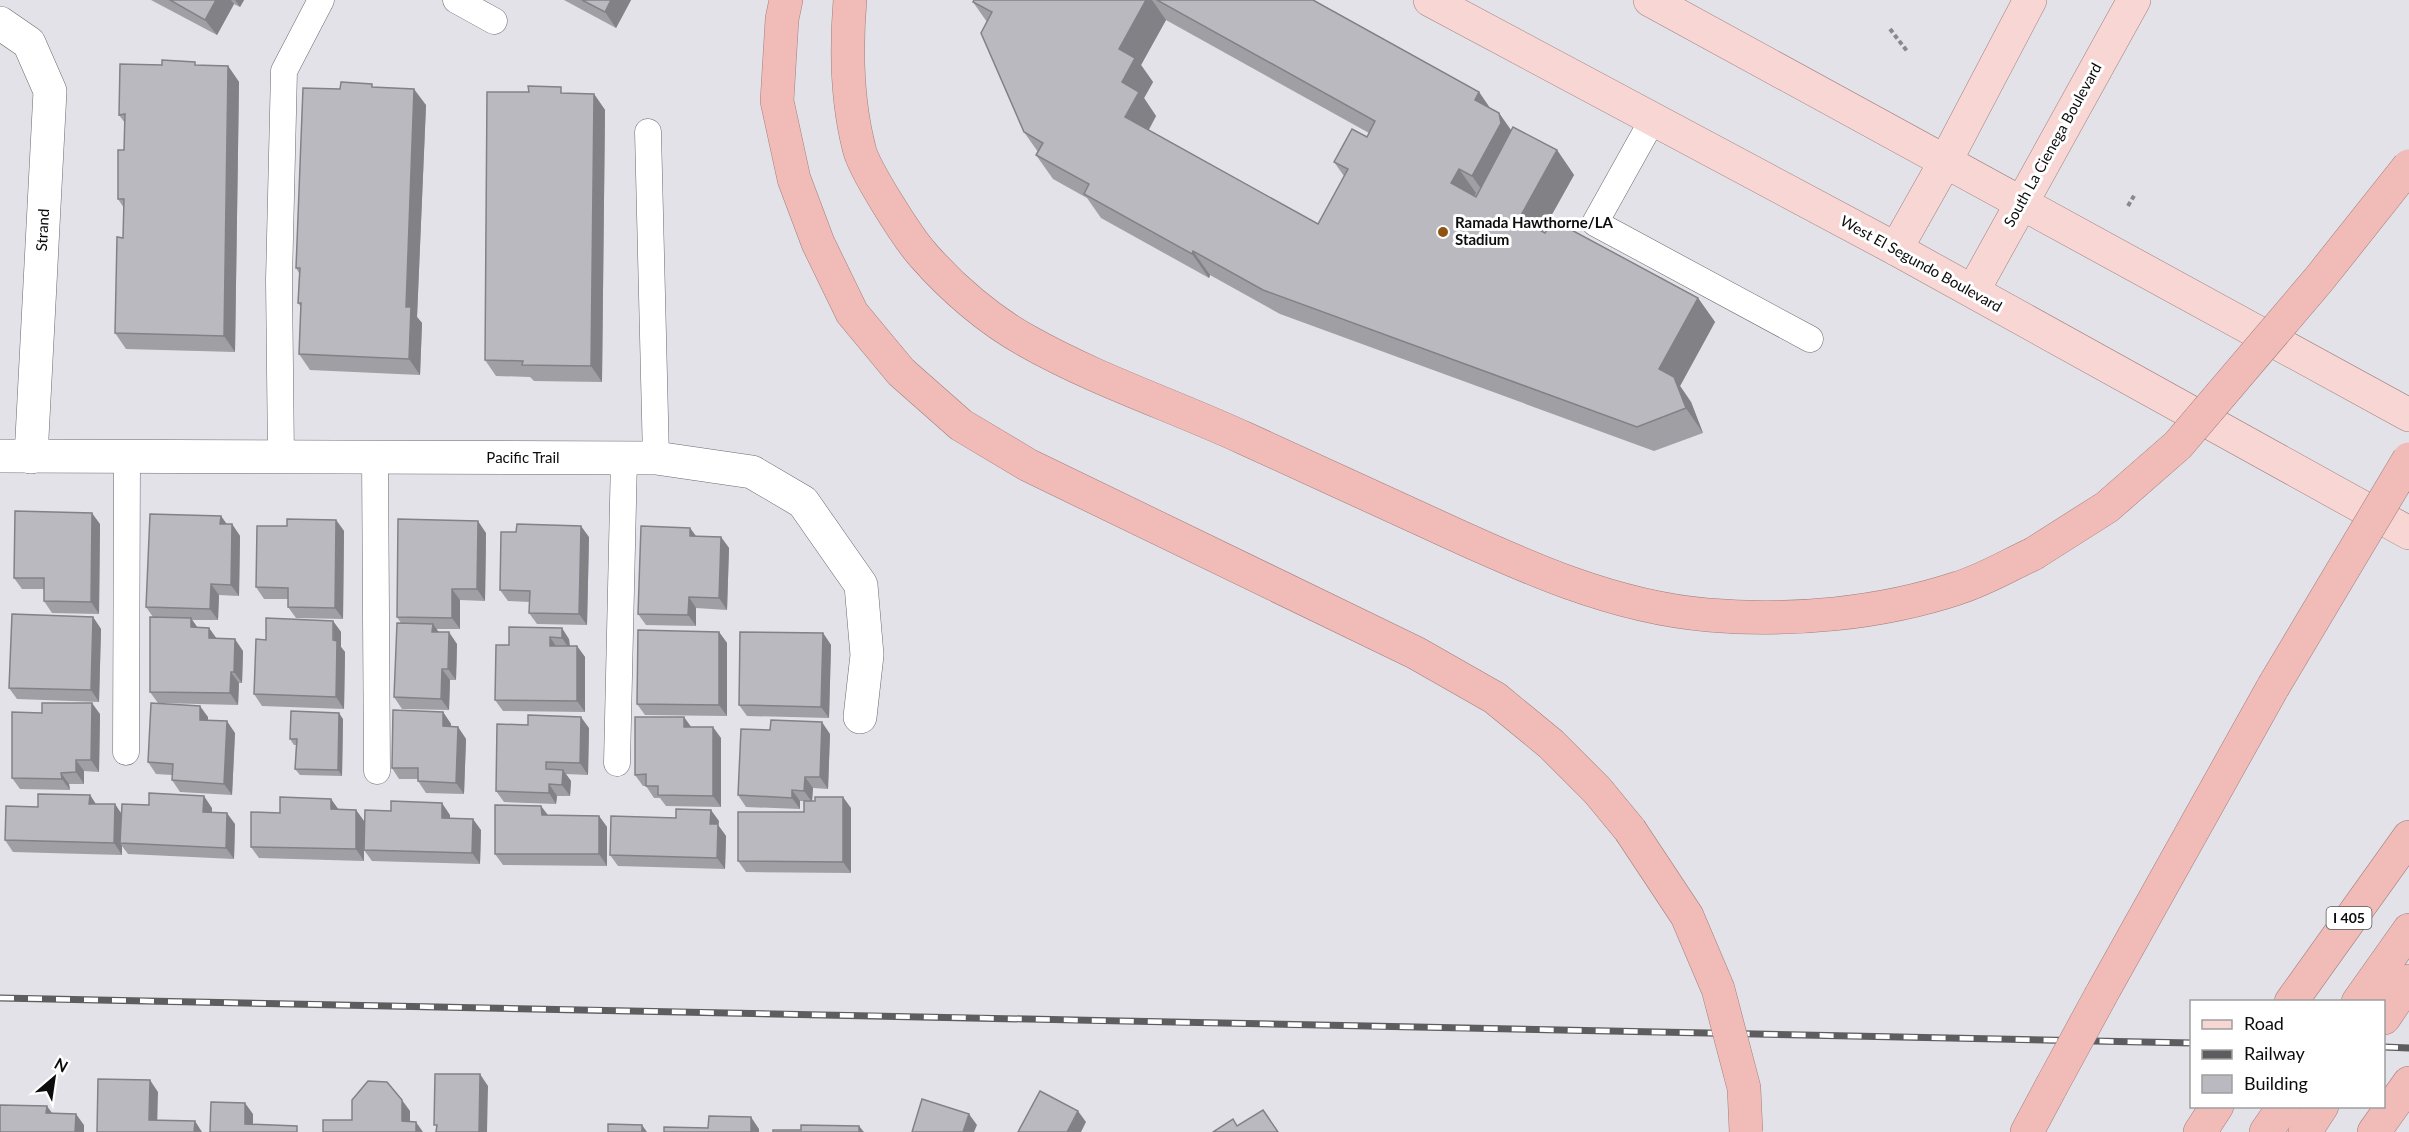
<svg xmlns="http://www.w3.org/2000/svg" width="2409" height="1132" font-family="Lato,sans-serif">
  <rect width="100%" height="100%" fill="#e2e2e8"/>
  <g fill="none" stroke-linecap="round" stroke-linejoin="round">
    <defs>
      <g id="lane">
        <polyline points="456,0 494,21"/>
        <polyline points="1653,119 1595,223 1810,339"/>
        <polyline points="648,132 656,458"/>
        <polyline points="281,458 279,280 284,71 321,0"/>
        <polyline points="375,458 377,771"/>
        <polyline points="126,752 127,458"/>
        <polyline points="617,763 624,459"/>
      </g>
      <g id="street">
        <polyline points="0,23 29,43 50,91 31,457"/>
        <polyline points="0,456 656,458 752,472 803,502 861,585 867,655 860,717"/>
      </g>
      <g id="primary">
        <polyline points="1430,0 1896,249 2409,533"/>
        <polyline points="1650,0 2409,415"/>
        <polyline points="1896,249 1945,162 2030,0"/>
        <polyline points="1973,291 2134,0"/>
      </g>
      <g id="highway">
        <polyline points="786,0 782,19 777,101 794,179 818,243 852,313 901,372 961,425 1028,465 1416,653 1495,698 1551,744 1597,790 1630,830"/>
        <path d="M850,0C846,48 847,101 859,148C863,168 909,240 924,256C952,288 989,320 1027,341C1096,380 1172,405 1244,438C1307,467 1371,496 1434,525C1521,565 1611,607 1708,615C1790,622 1880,614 1958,588C1984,580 2009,565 2033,554"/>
        <polyline points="2101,995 2273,687"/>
        <polyline points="2291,1002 2409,837"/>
        <polyline points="2358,1002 2409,930"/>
        <polyline points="2384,1018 2409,981"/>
        <polyline points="2027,1132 2051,1087"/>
        <polyline points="2200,1132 2217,1106"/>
        <polyline points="2266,1132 2284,1106"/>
        <polyline points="2305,1132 2322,1106"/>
        <polyline points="2374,1132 2409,1083"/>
      </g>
    </defs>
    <!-- lane casing -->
    <use href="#lane" stroke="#6a696f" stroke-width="27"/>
    <!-- street casing -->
    <use href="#street" stroke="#6a696f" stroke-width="34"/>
    <!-- primary casing -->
    <use href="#primary" stroke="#a17e7c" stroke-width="34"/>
    <!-- highway casing -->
    <use href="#highway" stroke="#a17e7c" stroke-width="34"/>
    <!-- path -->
    <g stroke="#89898d" stroke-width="4" stroke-dasharray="4.5 3" stroke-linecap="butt">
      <polyline points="1890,29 1907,51"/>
      <polyline points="2128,206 2135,194"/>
    </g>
    <!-- lane -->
    <use href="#lane" stroke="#fff" stroke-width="26"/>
    <!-- street -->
    <use href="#street" stroke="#fff" stroke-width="33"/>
    <!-- primary -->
    <use href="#primary" stroke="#f7d6d4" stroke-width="33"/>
    <!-- highway -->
    <use href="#highway" stroke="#f1bbb8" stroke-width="33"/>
    <defs>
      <g id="rail">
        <polyline points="0,998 2192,1043"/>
        <polyline points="2384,1047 2409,1048"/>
      </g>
    </defs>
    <!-- rail casing -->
    <use href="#rail" stroke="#5d5d60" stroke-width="7"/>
    <!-- rail -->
    <use href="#rail" stroke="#fff" stroke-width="4.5" stroke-dasharray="14" stroke-linecap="butt"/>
    <defs>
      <g id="highway-bridge">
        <polyline points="2033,554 2107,507 2178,445 2320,278 2409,166"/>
        <polyline points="2273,687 2409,459"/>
        <polyline points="1630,830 1687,916 1718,989 1744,1088 1746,1132"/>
        <polyline points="2051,1087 2101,995"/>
      </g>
    </defs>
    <!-- highway-bridge casing -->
    <use href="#highway-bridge" stroke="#a17e7c" stroke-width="34" stroke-linecap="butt"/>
    <!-- highway-bridge -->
    <use href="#highway-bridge" stroke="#f1bbb8" stroke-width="33"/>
  </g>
  <!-- wall -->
  <g fill="#a09fa4" fill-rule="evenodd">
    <polygon points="151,0 244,0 240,7 234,4 217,35"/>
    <polygon points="564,0 631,0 616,28"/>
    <path d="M974,0H1313L1479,92L1490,108L1499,113L1511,131L1557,150L1574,175L1542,232L1698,298L1715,322L1680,386L1691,402L1703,433L1654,451L1280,314L1210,275L1209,278L1101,218L1087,198L1053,179L1036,155L1038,152L1024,132L987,22L973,2ZM1166,20L1369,133L1367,137L1334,162L1344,176L1318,224L1149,130L1156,116L1144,98L1153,82L1141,65Z"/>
    <polygon points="197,65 228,66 239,82 235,352 126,349 115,333 123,238 124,208 118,199 124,150 125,123 119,115"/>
    <polygon points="375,87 426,105 417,317 422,323 420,375 310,370 299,354 301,307 298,303 299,273 296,268 340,89"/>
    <polygon points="565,93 594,94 605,110 602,382 534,381 530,377 496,376 485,360"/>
    <polygon points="221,516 226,524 232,524 240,536 239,596 219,595 218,620 192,620 198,628 209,628 216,638 243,651 242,683 239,683 238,705 159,703 208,717 208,720 235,733 232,795 180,792 172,780 172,775 156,774 148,762 158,703 150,692 153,617 146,607"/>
    <polygon points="336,520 344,531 343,619 296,618 288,607 288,599 264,599 256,587 287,526"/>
    <polygon points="100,524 99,614 52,613 44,601 44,589 22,589 14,578"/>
    <polygon points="690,528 696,536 721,537 729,548 727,610 696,608 696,626 646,625 638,614"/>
    <polygon points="486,533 485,601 460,600 460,629 436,629 438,632 457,644 456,680 450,680 449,710 402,709 394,697 401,623 397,617"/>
    <polygon points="589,537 587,625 537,624 529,613 530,602 508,601 500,590"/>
    <polygon points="93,617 101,629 99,702 17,699 9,688"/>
    <polygon points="333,621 341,632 341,647 345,652 344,709 262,706 254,694 266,640"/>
    <polygon points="509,627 569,639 570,646 577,646 585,657 585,712 503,711 495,700 509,645"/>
    <polygon points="719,632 727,643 727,716 645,715 637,704"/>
    <polygon points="823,633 831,645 829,718 747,716 739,705"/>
    <polygon points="443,712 451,724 451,727 458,727 466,739 464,794 426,793 418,781 418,779 399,779 392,768"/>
    <polygon points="100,714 99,772 84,771 84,784 69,784 70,790 20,789 12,778"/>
    <polygon points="684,717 690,727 721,738 721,807 666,806 660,798 654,798 646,786 643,786 635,775"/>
    <polygon points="343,719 342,776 300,775 295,769 296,745 294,745 290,739"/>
    <polygon points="589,728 588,775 566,774 571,781 570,796 557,796 556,804 504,802 496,791"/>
    <polygon points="830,734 828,789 813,788 812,801 851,808 851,873 746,872 738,861 804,812 804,801 800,801 800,809 746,807 738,795"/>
    <polygon points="90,795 96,804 115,804 121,814 212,808 212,812 235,824 234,859 128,854 122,846 122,855 13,852 5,840 38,807"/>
    <polygon points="331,799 338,810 356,810 364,821 364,861 259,858 251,847 280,813"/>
    <polygon points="541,806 548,815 599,816 607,827 607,866 503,865 495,854"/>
    <polygon points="450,815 450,818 481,830 480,864 372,861 364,850"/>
    <polygon points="676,818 719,821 718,825 726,836 725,869 618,866 610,855"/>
  </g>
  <!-- shaded-wall -->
  <g fill="#828286">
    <polygon points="216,0 231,0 234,4 217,35 205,20"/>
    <polygon points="235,0 244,0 240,7"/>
    <polygon points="611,0 631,0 616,28 605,12"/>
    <polygon points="1146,0 1152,0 1166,20 1141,65 1153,82 1144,98 1156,116 1142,141 1125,117 1119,49"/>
    <polygon points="228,66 239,82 235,352 224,336"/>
    <polygon points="414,89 426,105 417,317 422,323 420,375 409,359 406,307"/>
    <polygon points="1479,92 1496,117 1475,100"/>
    <polygon points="594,94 605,110 602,382 591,366"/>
    <polygon points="1499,113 1516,137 1489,200 1472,176"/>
    <polygon points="1557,150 1574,175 1536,243 1519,219"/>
    <polygon points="1459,169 1476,193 1468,207 1451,183"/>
    <polygon points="1193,251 1210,275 1209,278 1192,254"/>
    <polygon points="1698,298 1715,322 1680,386 1691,402 1703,433 1659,369"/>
    <polygon points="92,513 100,524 99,614 91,602"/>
    <polygon points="221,516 229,527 220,524"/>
    <polygon points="336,520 344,531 343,619 335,608"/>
    <polygon points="478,521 486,533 485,601 477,589"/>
    <polygon points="232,524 240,536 239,596 231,585"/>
    <polygon points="581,526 589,537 587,625 579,614"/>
    <polygon points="690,528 698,539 690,536"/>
    <polygon points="721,537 729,548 727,610 719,598"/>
    <polygon points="211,584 219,595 218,620 210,609"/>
    <polygon points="452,589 460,600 460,629 452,618"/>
    <polygon points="689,597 696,608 696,626 688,615"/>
    <polygon points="93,617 101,629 99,702 91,690"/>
    <polygon points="191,618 199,630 191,627"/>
    <polygon points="333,621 341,632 341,647 345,652 344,709 336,697"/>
    <polygon points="433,624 441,635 432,632"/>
    <polygon points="209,628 217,639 209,638"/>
    <polygon points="562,628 569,639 570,650 562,638"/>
    <polygon points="449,632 457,644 456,680 448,669"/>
    <polygon points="719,632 727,643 727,716 719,705"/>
    <polygon points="823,633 831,645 829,718 821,707"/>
    <polygon points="550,637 558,649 550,646"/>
    <polygon points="235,639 243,651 242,683 234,672"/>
    <polygon points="577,646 585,657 585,712 577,701"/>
    <polygon points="442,669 450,680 449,710 441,699"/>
    <polygon points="231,672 239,683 238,705 230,693"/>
    <polygon points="92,703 100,714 99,772 91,760"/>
    <polygon points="200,706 208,717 208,731 200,720"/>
    <polygon points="443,712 451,724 451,738 443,726"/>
    <polygon points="339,713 343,719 342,776 338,770"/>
    <polygon points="581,717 589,728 588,775 580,763"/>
    <polygon points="684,717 692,728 684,727"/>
    <polygon points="227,721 235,733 232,795 224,784"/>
    <polygon points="822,722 830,734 828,789 820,777"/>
    <polygon points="458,727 466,739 464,794 456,783"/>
    <polygon points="713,727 721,738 721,807 713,796"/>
    <polygon points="76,760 84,771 84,784 76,772"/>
    <polygon points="563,770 571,781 570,796 562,785"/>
    <polygon points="61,773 69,784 70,790 62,779"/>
    <polygon points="805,777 813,788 812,802 804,791"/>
    <polygon points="549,784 557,796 556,804 549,793"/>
    <polygon points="792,790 800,801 800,809 792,798"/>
    <polygon points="90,795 97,806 89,804"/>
    <polygon points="204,796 212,808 211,823 203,812"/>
    <polygon points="843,797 851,808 851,873 843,862"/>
    <polygon points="331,799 339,810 331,809"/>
    <polygon points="442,803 450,815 450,830 442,818"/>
    <polygon points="115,804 123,816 120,843 122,846 122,855 114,843"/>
    <polygon points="541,806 549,817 542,815"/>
    <polygon points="356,810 364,821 364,861 356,849"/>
    <polygon points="711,810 719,821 718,825 726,836 725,869 717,858 710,824"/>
    <polygon points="227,813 235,824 234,859 226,848"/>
    <polygon points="599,816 607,827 607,866 599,854"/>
    <polygon points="473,819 481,830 480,864 472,853"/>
    <polygon points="480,1074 488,1086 487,1132 479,1132"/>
    <polygon points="150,1080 158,1092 157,1132 149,1120"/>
    <polygon points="402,1100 410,1111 410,1132 402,1121"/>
    <polygon points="245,1103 253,1114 253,1132 245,1124"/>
    <polygon points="47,1106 55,1117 46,1113"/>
    <polygon points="1078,1111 1086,1122 1081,1132 1067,1132"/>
    <polygon points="76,1114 84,1125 84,1132 75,1132"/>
    <polygon points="969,1114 977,1125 974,1132 963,1132"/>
    <polygon points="751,1117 759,1129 759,1132 751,1132"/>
    <polygon points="195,1121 202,1132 194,1132"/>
    <polygon points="416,1122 423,1132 416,1132"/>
    <polygon points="642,1125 647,1132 642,1132"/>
    <polygon points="859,1126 864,1132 859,1132"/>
  </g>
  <!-- building -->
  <g fill="#bab9bf" stroke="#828286" stroke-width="1.5">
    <polygon points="170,0 216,0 205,20"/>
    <polygon points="582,0 611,0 605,12"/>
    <polygon points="974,0 1146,0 1119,49 1135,58 1122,82 1139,92 1125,117 1318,224 1348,169 1334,162 1352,129 1367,137 1375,121 1157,0 1313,0 1479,92 1475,100 1499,113 1501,123 1472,176 1459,169 1451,183 1476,197 1513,127 1557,150 1519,219 1545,233 1553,220 1698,298 1659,369 1674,377 1686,408 1637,427 1263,290 1193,251 1192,254 1084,194 1089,184 1036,155 1043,143 1024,132 981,33 992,12 973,2"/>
    <polygon points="162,60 195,62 195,65 228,66 224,336 115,333 117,237 123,238 124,199 118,199 118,150 124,150 125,114 119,115 120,64 162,65"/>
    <polygon points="341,82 372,84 372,87 414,89 406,307 411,307 409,359 299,354 301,303 298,303 300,268 296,268 303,88 340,89"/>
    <polygon points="528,86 561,87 561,93 594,94 591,366 522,365 523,361 485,360 487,92 529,92"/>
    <polygon points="15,511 92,513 91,602 44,601 44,578 14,578"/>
    <polygon points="150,514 221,516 220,524 232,524 231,585 211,584 210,609 146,607"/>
    <polygon points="287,519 336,520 335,608 288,607 288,588 256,587 257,526 287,526"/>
    <polygon points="398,519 478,521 477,589 452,589 452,618 397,617"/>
    <polygon points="517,524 581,526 579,614 529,613 530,591 500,590 501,532 516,532"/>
    <polygon points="641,526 690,528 690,536 721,537 719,598 689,597 688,615 638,614"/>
    <polygon points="12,614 93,617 91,690 9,688"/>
    <polygon points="150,617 191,618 191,627 209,628 209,638 235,639 234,672 231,672 230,693 150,692"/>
    <polygon points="266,618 333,621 333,640 337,641 336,697 254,694 256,639 266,640"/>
    <polygon points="397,623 433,624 432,632 449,632 448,669 442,669 441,699 394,697"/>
    <polygon points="509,627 562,628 562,638 550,637 550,646 577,646 577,701 495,700 496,645 509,645"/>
    <polygon points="638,630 719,632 719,705 637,704"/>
    <polygon points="740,632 823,633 821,707 739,705"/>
    <polygon points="42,703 92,703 91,760 76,760 76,772 61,773 62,779 12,778 12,712 42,713"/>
    <polygon points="151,703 200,706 200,720 227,721 224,784 172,780 173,764 148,762"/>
    <polygon points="393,710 443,712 443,726 458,727 456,783 418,781 418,768 392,768"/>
    <polygon points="291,711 339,713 338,770 295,769 297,739 290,739"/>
    <polygon points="528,715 581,717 580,763 546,762 546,769 563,770 562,785 549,784 549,793 496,791 497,724 528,725"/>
    <polygon points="635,717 684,717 684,727 713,727 713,796 658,795 658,786 646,786 646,774 635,775"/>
    <polygon points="771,720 822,722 820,777 805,777 804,791 792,790 792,798 738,795 741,729 770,730"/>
    <polygon points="149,793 204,796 203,812 227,813 226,848 120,843 122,804 149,805"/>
    <polygon points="38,794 90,795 89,804 115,804 114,843 5,840 6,806 38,807"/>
    <polygon points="280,797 331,799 331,809 356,810 356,849 251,847 251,812 280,813"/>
    <polygon points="815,797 843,797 843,862 738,861 738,812 804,812 804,801 815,801"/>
    <polygon points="391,801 442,803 442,818 473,819 472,853 364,850 365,810 391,811"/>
    <polygon points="495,805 541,806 542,815 599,816 599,854 495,854"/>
    <polygon points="676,809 711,810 710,824 718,824 717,858 610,855 611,816 676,818"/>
    <polygon points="435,1074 480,1074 479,1132 436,1132 437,1125 434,1125"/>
    <polygon points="98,1079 150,1080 149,1120 195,1121 194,1132 97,1132"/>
    <polygon points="368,1081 387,1082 402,1100 402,1121 416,1122 416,1132 323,1132 323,1120 352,1120 352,1100"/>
    <polygon points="1040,1091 1078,1111 1067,1132 1018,1132"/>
    <polygon points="922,1099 969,1114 963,1132 912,1132"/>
    <polygon points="211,1102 245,1103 245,1124 297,1126 297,1132 210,1132"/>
    <polygon points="0,1105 47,1106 46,1113 76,1114 75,1132 0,1132"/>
    <polygon points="1263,1110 1278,1132 1213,1132 1233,1119 1237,1126"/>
    <polygon points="709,1116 751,1117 751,1132 664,1132 664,1127 708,1128"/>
    <polygon points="608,1124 642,1125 642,1132 608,1132"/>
    <polygon points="801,1125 859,1126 859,1132 773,1132 773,1130 801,1130"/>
  </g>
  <!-- markers -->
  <circle fill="#8f5312" stroke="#fff" stroke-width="2" cx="1443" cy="232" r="6"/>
  <g text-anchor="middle" stroke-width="6" stroke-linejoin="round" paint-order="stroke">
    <!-- shield labels -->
    <rect fill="#fff" stroke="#555556" stroke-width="1.5" x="2326.5" y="907" width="45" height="22" rx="4.5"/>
    <g font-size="14" font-weight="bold" fill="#0c0c0d">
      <text x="2349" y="923">I 405</text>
    </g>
    <!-- street labels -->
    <g font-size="15" fill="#0c0c0d" stroke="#fff">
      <text transform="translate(2053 145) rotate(-61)" y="5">South La Cienega Boulevard</text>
      <text transform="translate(43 230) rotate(-87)" y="5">Strand</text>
      <text transform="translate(1921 264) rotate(29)" y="5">West El Segundo Boulevard</text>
      <text x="523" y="463">Pacific Trail</text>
    </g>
    <!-- poi labels -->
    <g font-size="15" font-weight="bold" fill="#0c0c0d" stroke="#fff" text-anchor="start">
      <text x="1455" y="228">Ramada Hawthorne/LA<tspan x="1455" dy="17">Stadium</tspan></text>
    </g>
  </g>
  <!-- legend -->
  <rect x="2190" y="1000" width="195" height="108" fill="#ffffff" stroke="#9e9e9e" stroke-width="1.5"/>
  <rect x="2202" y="1020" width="30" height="9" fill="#f7d6d4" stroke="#9e9e9e" stroke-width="1.5"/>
  <text x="2244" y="1030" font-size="18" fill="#0c0c0d">Road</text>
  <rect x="2202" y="1050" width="30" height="9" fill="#5d5d60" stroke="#9e9e9e" stroke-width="1.5"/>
  <text x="2244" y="1060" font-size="18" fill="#0c0c0d">Railway</text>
  <rect x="2202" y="1075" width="30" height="18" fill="#bab9bf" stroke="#9e9e9e" stroke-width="1.5"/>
  <text x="2244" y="1090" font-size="18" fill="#0c0c0d">Building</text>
  <!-- north arrow -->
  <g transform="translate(54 1078) rotate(29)" stroke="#ffffff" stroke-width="4.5" paint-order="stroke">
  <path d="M0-4.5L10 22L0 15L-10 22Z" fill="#0c0c0d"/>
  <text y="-9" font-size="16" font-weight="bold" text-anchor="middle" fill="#0c0c0d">N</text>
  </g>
</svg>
